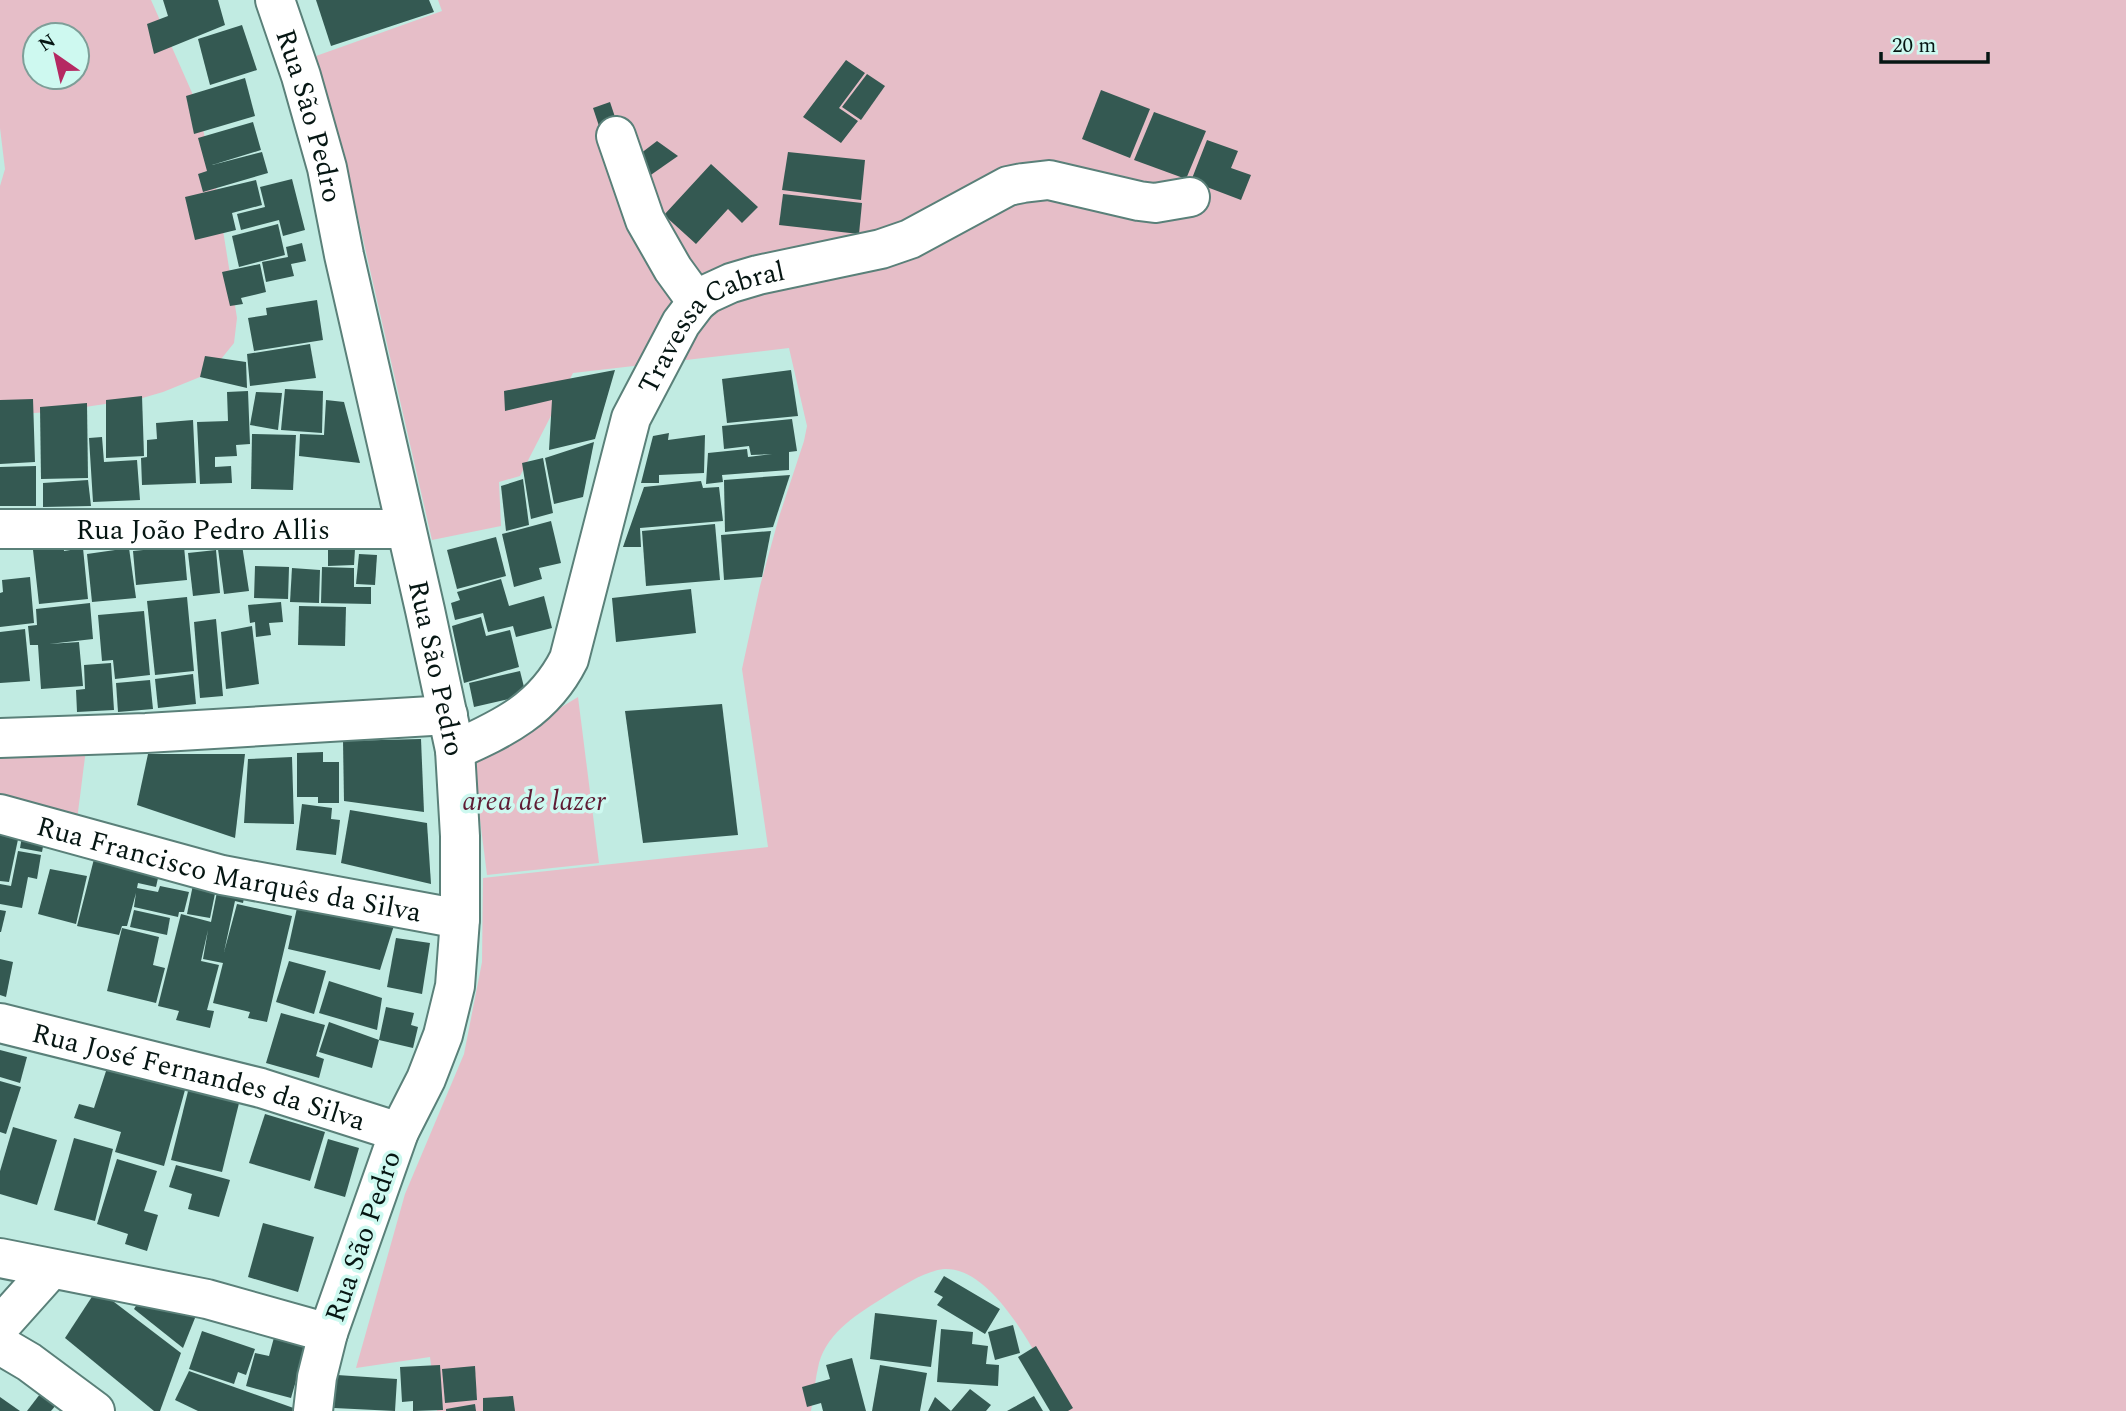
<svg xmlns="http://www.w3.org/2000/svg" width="2126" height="1411" font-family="Spectral,serif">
  <rect width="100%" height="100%" fill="#c1ebe2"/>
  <!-- green -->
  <g fill="#e6bec8" fill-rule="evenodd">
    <path d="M0,0H151L197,104L215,180L237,318L234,343L217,364L200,377L163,392L139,399L58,411L0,416V186L5,169L0,128ZM35,35H77V77H35Z"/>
    <path d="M438,0H2126V1411H1065C1046,1372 997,1266 944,1269C925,1271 902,1286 886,1296C859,1313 828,1331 819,1363C815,1379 814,1395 811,1411H437L430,1357L356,1368L405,1194L464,1054L482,962L483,878L768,847L742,669L760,586L779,517L804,441L807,426L789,348L573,373L520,476L499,482L501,526L432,540L354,200L316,56L442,11Z"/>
    <polygon points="578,697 599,863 487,875 475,780 477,762 484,754"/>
    <polygon points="86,749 77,820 0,799 0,752"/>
  </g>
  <!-- building -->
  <g fill="#345952">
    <polygon points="163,0 218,0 225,25 154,54 147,24 168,16"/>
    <polygon points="316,0 429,0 434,12 331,46"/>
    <polygon points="242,25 257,70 210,85 198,39"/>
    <polygon points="846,60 865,73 839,108 858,121 841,143 803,117"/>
    <polygon points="867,74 885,86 861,120 842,107"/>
    <polygon points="245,78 255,116 194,134 186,96"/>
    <polygon points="1101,90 1150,109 1130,158 1082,139"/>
    <polygon points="610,102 618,126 601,132 593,108"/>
    <polygon points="1154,112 1206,131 1186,179 1134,160"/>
    <polygon points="253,122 261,150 212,165 262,152 268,173 203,192 198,174 207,171 198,138"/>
    <polygon points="1207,140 1238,151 1231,168 1251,175 1241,200 1191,181"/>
    <polygon points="657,141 678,156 645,179 632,160"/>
    <polygon points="788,152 865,160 861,200 782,190"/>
    <polygon points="711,164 758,207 742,223 728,209 696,244 664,215"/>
    <polygon points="292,179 305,230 283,236 279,220 241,230 237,214 265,207 260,187"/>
    <polygon points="256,180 262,205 232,213 236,230 195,240 185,197"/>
    <polygon points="783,194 862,203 859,234 779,225"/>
    <polygon points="278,224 285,255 239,267 232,236"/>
    <polygon points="302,243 306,261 291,264 294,276 266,282 262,262 288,257 286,247"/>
    <polygon points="260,264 266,292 241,298 243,304 230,306 222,272"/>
    <polygon points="317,300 323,340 254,351 248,318 267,315 266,308"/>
    <polygon points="310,344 316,378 250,386 247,354"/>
    <polygon points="205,356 246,362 247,388 200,377"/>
    <polygon points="615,370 595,439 549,450 552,400 505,411 504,391"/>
    <polygon points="791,370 798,416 727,423 722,379"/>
    <polygon points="285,389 323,391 322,433 281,430"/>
    <polygon points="248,391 250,444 236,445 237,456 215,457 215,467 231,466 232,483 200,484 197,422 228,421 227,392"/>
    <polygon points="256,392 282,393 278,430 250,425"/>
    <polygon points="142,396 144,456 106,458 106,400"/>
    <polygon points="33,399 35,462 0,464 0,400"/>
    <polygon points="326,400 344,402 360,463 299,456 300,434 324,435"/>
    <polygon points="87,403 88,478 41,479 40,407"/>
    <polygon points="792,419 797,451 789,452 789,470 722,475 723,482 706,484 708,453 747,449 748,457 772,454 751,455 749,446 724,449 722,426"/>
    <polygon points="193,420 196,483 142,485 141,458 147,457 147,440 157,439 156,423"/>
    <polygon points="669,433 668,440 705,435 704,473 659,475 659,483 641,483 653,436"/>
    <polygon points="252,434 296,435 293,490 251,489"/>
    <polygon points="102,437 104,462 137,460 140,500 93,502 89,438"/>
    <polygon points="594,442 583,497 554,504 545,458"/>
    <polygon points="543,458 553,513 531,519 522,463"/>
    <polygon points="36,466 36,506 0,506 0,467"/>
    <polygon points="790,475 773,527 725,532 724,480"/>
    <polygon points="523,479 529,525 506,531 501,486"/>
    <polygon points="88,480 91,506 43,507 43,483"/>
    <polygon points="701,481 703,488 719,487 723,521 640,528 641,547 623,547 644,487"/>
    <polygon points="551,521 561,563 539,568 542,579 514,587 502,534"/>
    <polygon points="715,524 720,580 646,586 642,531"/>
    <polygon points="771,531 762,577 724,580 721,535"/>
    <polygon points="496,537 506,576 457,589 447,550"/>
    <polygon points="63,538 64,551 83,548 88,599 39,604 32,541"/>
    <polygon points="242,545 249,591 224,594 218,549"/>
    <polygon points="184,546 187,580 136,585 133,551"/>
    <polygon points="129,548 136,598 92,602 87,554"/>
    <polygon points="328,549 355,549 354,565 328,566"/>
    <polygon points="216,550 220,593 193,596 188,553"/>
    <polygon points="359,554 377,555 375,585 356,584"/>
    <polygon points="255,566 289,567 288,599 254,598"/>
    <polygon points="322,567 354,568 354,587 371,587 371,604 321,603"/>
    <polygon points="292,568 320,570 319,603 290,602"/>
    <polygon points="30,577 34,623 0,627 0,593 3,592 2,580"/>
    <polygon points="501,579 509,606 544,596 552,628 516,637 513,626 488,632 483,613 455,620 451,603 460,600 457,592"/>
    <polygon points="691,589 696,633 616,642 612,598"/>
    <polygon points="187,597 194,671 155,675 147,601"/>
    <polygon points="281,602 283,622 269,623 271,635 256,637 255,622 250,623 248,605"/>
    <polygon points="90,603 93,639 49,644 79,642 83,686 41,689 38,645 30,645 28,626 37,625 36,609"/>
    <polygon points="299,606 346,607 345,646 298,645"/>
    <polygon points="144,611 150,675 115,679 113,660 102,661 98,615"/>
    <polygon points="481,617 486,636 510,630 519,667 464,683 452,626"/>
    <polygon points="216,619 223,696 200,698 194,622"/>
    <polygon points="252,626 259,684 226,689 221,632"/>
    <polygon points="25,629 30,681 0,683 0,632"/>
    <polygon points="111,663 114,710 77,712 76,690 85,689 84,665"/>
    <polygon points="520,671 526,695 474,707 469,683"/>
    <polygon points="193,674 196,704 158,708 155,679"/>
    <polygon points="150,680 153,709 118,712 116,683"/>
    <polygon points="722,704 738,835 643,843 625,711"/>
    <polygon points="421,739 424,812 344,801 343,741"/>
    <polygon points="323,752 323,762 339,762 339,803 318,803 318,797 297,797 297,753"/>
    <polygon points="148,754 245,754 235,838 137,805"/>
    <polygon points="292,757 294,824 244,823 248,759"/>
    <polygon points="302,804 332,808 331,819 340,820 336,855 296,850"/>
    <polygon points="350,810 427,823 431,884 341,863"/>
    <polygon points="0,823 20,830 9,882 0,881"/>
    <polygon points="23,831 45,836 42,852 20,848"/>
    <polygon points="18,851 41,855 37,879 28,877 22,908 0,904 0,884 11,886"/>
    <polygon points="95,855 160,869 156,887 138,883 137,888 158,892 160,886 189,892 184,912 179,912 178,917 134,907 136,893 127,926 122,926 119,935 77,926"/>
    <polygon points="50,869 87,876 76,924 38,914"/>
    <polygon points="194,880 217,884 210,918 187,914"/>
    <polygon points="218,887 245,893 243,903 235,901 224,952 237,904 292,916 267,1022 248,1018 250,1012 213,1003 223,963 203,959 208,930 201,961 219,965 207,1010 214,1011 210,1028 176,1020 179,1011 158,1006 181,914 211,922"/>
    <polygon points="300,894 397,916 380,970 288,949"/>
    <polygon points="0,910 6,911 1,932 0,932"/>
    <polygon points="134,910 170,918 167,935 130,927"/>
    <polygon points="122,928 159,937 153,965 165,968 156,1003 107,991"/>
    <polygon points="396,938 430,943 422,994 387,987"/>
    <polygon points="0,959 13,962 6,997 0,995"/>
    <polygon points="289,961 326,971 314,1014 276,1002"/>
    <polygon points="329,981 382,998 377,1030 319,1013"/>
    <polygon points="386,1007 414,1013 411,1025 418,1027 413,1048 379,1040"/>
    <polygon points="281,1013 325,1025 316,1056 324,1059 319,1078 266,1063"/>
    <polygon points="329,1022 379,1040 372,1068 319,1052"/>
    <polygon points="0,1050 27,1057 20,1083 0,1077"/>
    <polygon points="107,1068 185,1090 164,1166 115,1152 121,1132 74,1118 79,1104 94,1108"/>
    <polygon points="0,1081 21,1087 6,1134 0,1132"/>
    <polygon points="190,1083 241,1095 222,1172 171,1160"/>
    <polygon points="265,1114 325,1132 310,1181 249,1163"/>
    <polygon points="13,1127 57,1140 37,1205 0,1194 0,1171"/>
    <polygon points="74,1138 113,1149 95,1221 54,1210"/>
    <polygon points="328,1139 359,1148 345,1197 314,1188"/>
    <polygon points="117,1159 157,1171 144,1211 158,1215 147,1251 125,1244 128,1234 97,1224"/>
    <polygon points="176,1165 230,1180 219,1217 188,1209 192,1194 169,1187"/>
    <polygon points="263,1223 314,1237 298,1292 248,1277"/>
    <polygon points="944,1276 1000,1309 985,1334 937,1305 943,1297 934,1292"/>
    <polygon points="97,1289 181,1353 160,1411 154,1411 65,1338"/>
    <polygon points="142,1296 197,1313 183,1348 134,1309"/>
    <polygon points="875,1313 937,1320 931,1367 870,1359"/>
    <polygon points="1013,1325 1020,1353 995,1360 988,1332"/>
    <polygon points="941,1329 973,1332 972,1344 988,1346 986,1364 999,1365 998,1386 937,1382"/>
    <polygon points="276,1330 308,1339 291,1398 246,1386 255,1353 269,1356"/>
    <polygon points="202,1331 255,1349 246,1375 238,1372 234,1384 189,1369"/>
    <polygon points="1036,1346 1073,1408 1068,1411 1050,1411 1018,1357"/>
    <polygon points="852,1358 866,1411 823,1411 821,1403 807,1407 802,1387 830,1379 826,1365"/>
    <polygon points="440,1365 443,1410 413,1411 413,1401 402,1402 400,1367"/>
    <polygon points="880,1365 927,1373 920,1411 872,1411"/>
    <polygon points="475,1366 477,1400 445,1403 442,1369"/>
    <polygon points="189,1371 302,1411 198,1411 175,1400"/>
    <polygon points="337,1375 397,1379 395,1411 334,1408"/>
    <polygon points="970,1389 991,1405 986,1411 928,1411 935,1397 951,1411"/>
    <polygon points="40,1394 56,1405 51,1411 27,1411"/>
    <polygon points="513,1396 515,1411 483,1411 483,1398"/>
    <polygon points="1034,1396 1043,1411 1007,1411"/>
    <polygon points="0,1397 20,1411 0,1411"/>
    <polygon points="475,1404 476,1411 446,1411 446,1409"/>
  </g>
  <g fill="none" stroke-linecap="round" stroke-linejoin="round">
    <defs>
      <g id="minor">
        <path id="s1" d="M275,0L301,76L327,168L344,255L425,610L455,750L460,836V919L455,986L443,1035L426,1079L399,1132L328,1333L317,1377L313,1411"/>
        <polyline points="616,136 645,220 673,269 697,302"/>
        <path id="s2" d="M0,529H406"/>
        <polyline points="0,738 146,733 448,715"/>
        <path id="s3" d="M455,750C504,728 544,709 569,659L631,418L681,323L697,302L707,294L731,283L758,275L881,249L910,239L1008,186L1023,183L1049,180L1139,201L1155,203L1190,197"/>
        <path id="s4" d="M0,814L222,875L460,919"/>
        <path id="s5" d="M0,1023L261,1088L399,1132"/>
        <polyline points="0,1258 207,1299 328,1333"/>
        <polyline points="0,1326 51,1269"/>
        <polyline points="0,1345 29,1362 95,1411"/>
      </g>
    </defs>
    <!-- minor casing -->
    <use href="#minor" stroke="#5a8079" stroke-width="42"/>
    <!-- minor -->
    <use href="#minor" stroke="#fff" stroke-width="38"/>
  </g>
  <g text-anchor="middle" stroke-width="7" stroke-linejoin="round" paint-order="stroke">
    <!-- street labels -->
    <g font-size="28" fill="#061613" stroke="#cef9f0">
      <text dy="10" stroke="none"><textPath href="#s1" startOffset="121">Rua São Pedro</textPath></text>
      <text dy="10" stroke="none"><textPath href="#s3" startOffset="527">Travessa Cabral</textPath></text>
      <text dy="10" stroke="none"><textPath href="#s2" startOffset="203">Rua João Pedro Allis</textPath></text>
      <text dy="10" stroke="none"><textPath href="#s1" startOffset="688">Rua São Pedro</textPath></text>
      <text dy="10" stroke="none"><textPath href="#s4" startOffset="236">Rua Francisco Marquês da Silva</textPath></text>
      <text dy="10" stroke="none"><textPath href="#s5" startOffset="206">Rua José Fernandes da Silva</textPath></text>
      <text transform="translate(362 1236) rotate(-71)" y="10">Rua São Pedro</text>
    </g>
    <!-- park labels -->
    <g font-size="28" font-style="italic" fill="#5e1c34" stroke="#cef9f0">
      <text x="534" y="810">area de lazer</text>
    </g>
  </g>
  <!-- north arrow -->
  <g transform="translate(56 56) rotate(326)"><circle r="33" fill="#cef9f0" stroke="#7e9e98" stroke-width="2"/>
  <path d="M0-5L12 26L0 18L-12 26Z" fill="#b52962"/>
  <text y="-10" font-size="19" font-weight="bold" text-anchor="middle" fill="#061613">N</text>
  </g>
  <!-- scale -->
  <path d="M1881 52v10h107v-10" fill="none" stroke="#061613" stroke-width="3.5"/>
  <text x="1892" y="52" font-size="21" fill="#061613" stroke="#cef9f0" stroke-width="5" paint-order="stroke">20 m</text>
</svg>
